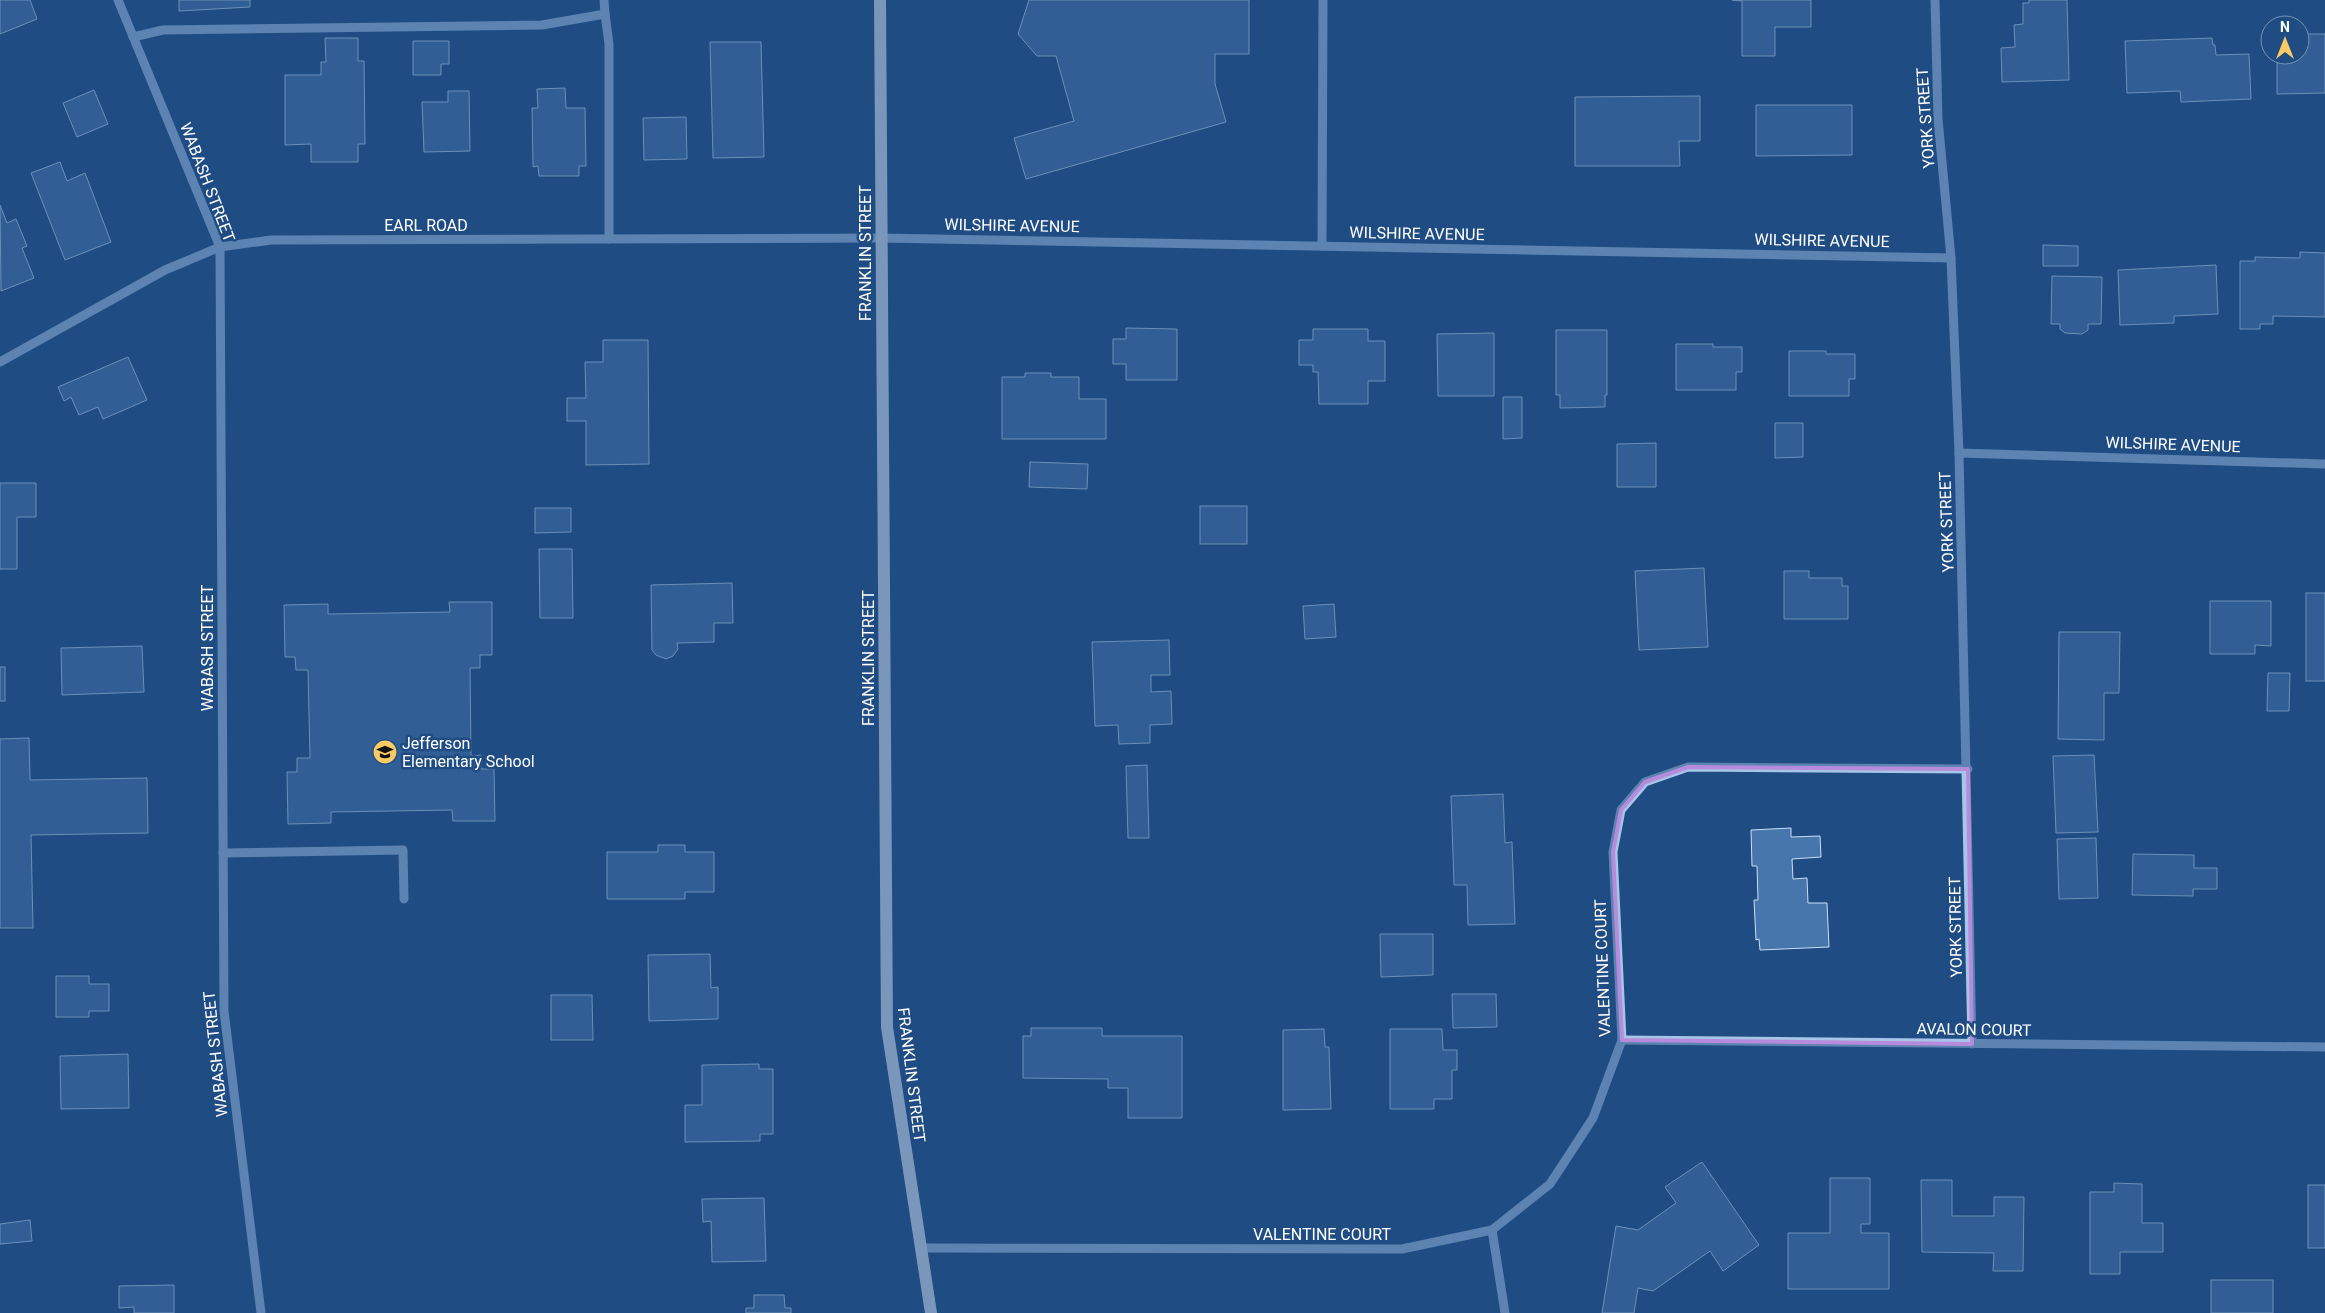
<svg xmlns="http://www.w3.org/2000/svg" width="2325" height="1313" font-family="Roboto,sans-serif">
  <rect width="100%" height="100%" fill="#1f4c83"/>
  <!-- building -->
  <g fill="#4776ac" stroke="#cadff7">
    <polygon points="0,0 30,0 37,19 0,34"/>
    <polygon points="179,0 250,0 250,7 179,11"/>
    <polygon points="1029,0 1249,0 1249,54 1215,54 1215,84 1226,122 1026,179 1014,138 1074,121 1056,56 1037,56 1018,34"/>
    <polygon points="1732,0 1811,0 1811,27 1775,27 1775,56 1742,56 1742,1"/>
    <polygon points="2029,0 2067,0 2069,80 2002,82 2001,48 2015,47 2014,25 2023,24 2023,3 2029,3"/>
    <polygon points="2300,34 2325,34 2325,93 2277,94 2277,55 2300,55"/>
    <polygon points="325,38 358,38 358,61 364,61 365,144 358,144 358,162 311,162 311,144 285,145 285,75 321,75 321,62 326,62"/>
    <polygon points="2212,38 2213,45 2215,45 2216,55 2249,54 2251,99 2181,102 2180,91 2127,93 2125,41"/>
    <polygon points="413,41 449,41 449,64 441,64 441,75 413,75"/>
    <polygon points="710,42 761,42 764,157 713,158"/>
    <polygon points="565,88 566,108 585,108 586,166 579,166 579,176 539,176 538,166 533,167 532,108 538,108 537,89"/>
    <polygon points="94,90 108,124 77,137 63,103"/>
    <polygon points="448,91 469,91 470,151 424,152 422,102 448,102"/>
    <polygon points="1700,96 1700,141 1679,141 1680,166 1575,166 1575,97"/>
    <polygon points="1756,105 1852,105 1852,155 1756,156"/>
    <polygon points="686,117 687,159 644,160 643,118"/>
    <polygon points="60,162 67,181 85,173 111,242 65,260 31,173"/>
    <polygon points="0,205 7,223 16,219 27,246 22,248 34,278 1,291"/>
    <polygon points="2043,245 2078,246 2078,266 2043,266"/>
    <polygon points="2300,252 2325,253 2325,317 2273,316 2273,324 2260,324 2260,329 2240,329 2240,261 2255,261 2255,257 2300,258"/>
    <polygon points="2216,265 2218,314 2174,316 2174,323 2120,325 2118,270"/>
    <polygon points="2052,276 2102,277 2101,324 2088,324 2088,330 2082,334 2065,333 2060,329 2060,324 2051,324"/>
    <polygon points="1126,328 1177,329 1177,380 1126,380 1126,364 1113,364 1113,339 1126,339"/>
    <polygon points="1313,329 1368,329 1368,341 1385,341 1385,381 1368,381 1368,404 1319,404 1318,372 1313,372 1313,365 1299,365 1299,340 1313,340"/>
    <polygon points="1556,330 1607,330 1607,395 1605,395 1605,407 1560,408 1560,395 1556,395"/>
    <polygon points="1494,333 1494,396 1438,396 1437,334"/>
    <polygon points="603,340 648,340 649,464 586,465 586,421 567,421 567,398 586,398 585,362 603,362"/>
    <polygon points="1676,344 1713,344 1713,347 1742,347 1742,372 1736,372 1736,390 1676,390"/>
    <polygon points="1789,351 1826,351 1826,354 1855,354 1855,379 1849,379 1849,396 1789,396"/>
    <polygon points="128,357 147,400 103,419 98,407 79,415 71,397 64,401 58,387"/>
    <polygon points="1025,373 1051,373 1051,377 1079,377 1079,399 1106,399 1106,439 1002,439 1002,377 1025,377"/>
    <polygon points="1503,397 1522,397 1522,438 1503,439"/>
    <polygon points="1775,423 1803,423 1803,457 1775,458"/>
    <polygon points="1656,443 1656,487 1617,487 1617,444"/>
    <polygon points="1030,462 1088,464 1087,489 1029,487"/>
    <polygon points="0,483 36,483 36,517 17,517 17,569 0,569"/>
    <rect x="1200" y="506" width="47" height="38"/>
    <polygon points="535,508 571,508 571,532 535,533"/>
    <polygon points="539,549 572,549 573,618 540,618"/>
    <polygon points="1704,568 1708,647 1639,650 1635,571"/>
    <polygon points="1784,571 1809,571 1809,578 1842,578 1842,586 1848,586 1848,619 1784,619"/>
    <polygon points="732,583 733,623 714,623 714,642 677,643 678,649 673,656 666,659 656,655 652,650 651,585"/>
    <rect x="2306" y="593" width="19" height="88"/>
    <polygon points="2210,601 2271,601 2271,646 2255,645 2255,654 2210,654"/>
    <polygon points="449,602 492,602 492,655 480,655 480,668 470,668 471,756 481,755 481,769 494,769 495,821 453,821 452,810 331,812 331,823 288,824 287,772 297,772 297,758 310,758 308,670 296,670 295,657 285,657 284,605 328,604 328,614 450,612"/>
    <polygon points="1334,604 1336,637 1305,639 1303,606"/>
    <polygon points="2059,632 2120,632 2119,693 2104,693 2104,740 2058,739"/>
    <polygon points="1169,640 1170,675 1151,675 1151,692 1171,691 1172,724 1150,725 1150,743 1119,744 1118,725 1095,726 1092,642"/>
    <polygon points="142,646 144,692 62,695 61,648"/>
    <rect x="0" y="667" width="5" height="34"/>
    <polygon points="2268,673 2290,673 2289,711 2267,711"/>
    <polygon points="29,738 30,780 147,778 148,833 31,835 33,928 0,928 0,739"/>
    <polygon points="2094,755 2098,832 2056,833 2053,756"/>
    <polygon points="1147,765 1149,838 1128,838 1126,766"/>
    <polygon points="1503,794 1505,843 1512,842 1515,924 1468,925 1467,885 1454,885 1451,796"/>
    <polygon points="1791,828 1791,837 1820,836 1821,857 1792,859 1793,879 1807,878 1808,903 1827,903 1829,947 1760,950 1759,939 1756,940 1754,900 1758,900 1757,866 1752,866 1751,830"/>
    <polygon points="2096,838 2098,898 2059,899 2057,839"/>
    <polygon points="658,845 685,845 685,852 714,852 714,892 685,892 685,899 607,899 607,852 658,852"/>
    <polygon points="2133,854 2194,855 2194,868 2217,868 2217,889 2193,889 2193,896 2132,895"/>
    <polygon points="1380,934 1433,934 1433,975 1381,977"/>
    <polygon points="710,954 711,988 718,987 718,1019 649,1021 648,955"/>
    <polygon points="56,976 89,976 89,984 109,984 109,1011 89,1011 89,1017 56,1017"/>
    <polygon points="1452,994 1496,994 1497,1027 1453,1028"/>
    <polygon points="551,995 592,995 593,1040 551,1040"/>
    <polygon points="1031,1028 1102,1028 1102,1036 1182,1036 1182,1118 1128,1118 1128,1088 1108,1088 1108,1079 1023,1078 1023,1036 1031,1036"/>
    <polygon points="1324,1029 1325,1047 1329,1047 1331,1109 1283,1110 1283,1030"/>
    <polygon points="1390,1029 1442,1029 1443,1050 1457,1050 1457,1070 1452,1070 1452,1099 1434,1099 1434,1109 1390,1109"/>
    <polygon points="128,1054 129,1108 61,1109 60,1056"/>
    <polygon points="759,1064 759,1069 773,1069 773,1134 760,1134 760,1141 685,1142 685,1105 702,1105 702,1065"/>
    <polygon points="1702,1162 1759,1245 1723,1271 1710,1251 1653,1291 1638,1288 1634,1313 1602,1313 1616,1226 1638,1230 1676,1203 1665,1187"/>
    <polygon points="1830,1178 1870,1178 1870,1224 1861,1224 1861,1233 1889,1233 1889,1289 1788,1289 1788,1233 1830,1233"/>
    <polygon points="1921,1180 1952,1180 1952,1216 1994,1216 1994,1197 2024,1197 2023,1271 1993,1271 1994,1253 1922,1252"/>
    <polygon points="2114,1183 2142,1184 2142,1223 2163,1223 2163,1252 2120,1252 2120,1274 2090,1274 2090,1192 2114,1192"/>
    <rect x="2308" y="1185" width="17" height="63"/>
    <polygon points="764,1198 766,1261 712,1262 711,1221 703,1222 702,1199"/>
    <polygon points="30,1220 32,1241 0,1244 0,1224"/>
    <rect x="2211" y="1280" width="62" height="33"/>
    <polygon points="174,1285 174,1313 134,1313 134,1307 119,1308 119,1286"/>
    <polygon points="754,1295 784,1295 785,1308 791,1308 791,1313 746,1313 746,1308 754,1308"/>
  </g>
  <g fill="none" stroke-linecap="round" stroke-linejoin="round">
    <!-- minor -->
    <g stroke="#a6c5e9" stroke-width="9">
      <polyline points="118,0 220,247 224,1011 261,1313"/>
      <polyline points="1935,0 1938,119 1951,258 1959,453 1972,1044"/>
      <polyline points="605,14 609,44 609,239"/>
      <polyline points="133,37 163,30 542,25 605,14 604,0"/>
      <polyline points="1322,246 1323,0"/>
      <polyline points="0,362 165,270 220,247 271,240 881,238 1951,258"/>
      <polyline points="1959,453 2325,464"/>
      <polyline points="223,853 403,850 404,899"/>
      <polyline points="1622,1040 2325,1047"/>
      <polyline points="1492,1230 1505,1313"/>
      <polyline points="921,1248 1402,1249 1492,1230 1550,1184 1593,1118 1622,1040 1613,852 1621,810 1645,782 1688,767 1968,769"/>
    </g>
    <!-- major -->
    <polyline stroke="#e9f2fe" stroke-width="12" points="880,0 887,1027 931,1313"/>
  </g>
  <!-- marked area -->
  <path d="M0 0H2325V1313H0ZM1688,767L1968,769L1972,1044L1622,1040L1613,852L1621,810L1645,782Z" fill="#1f4c83" fill-opacity=".55" fill-rule="evenodd"/>
  <path fill="none" stroke="#b68bdc" stroke-width="4" stroke-linejoin="round" d="M1688,767L1968,769L1972,1044L1622,1040L1613,852L1621,810L1645,782Z"/>
  <!-- icons -->
  <defs>
    <symbol id="school-disc" viewBox="-11 -11 22 22"><circle r="9.5" fill="#f8cb65" stroke="#1f4c83"/><path d="M0-5L7-2L0 1L-7-2ZM-4 1L0 2.5L4 1V4Q0 6-4 4Z" fill="#111"/></symbol>
  </defs>
  <g fill-rule="evenodd">
    <use href="#school-disc" x="371" y="738" width="28" height="28"/>
  </g>
  <g text-anchor="middle" stroke-width="5" stroke-linejoin="round" paint-order="stroke">
    <!-- street labels -->
    <g font-size="16" fill="#fff" stroke="#1f4c83">
      <text transform="translate(1925 118) rotate(-94)" y="6">YORK STREET</text>
      <text transform="translate(208 182) rotate(69)" y="6">WABASH STREET</text>
      <text x="426" y="231">EARL ROAD</text>
      <text transform="translate(1012 225) rotate(1)" y="6">WILSHIRE AVENUE</text>
      <text transform="translate(1417 233) rotate(1)" y="6">WILSHIRE AVENUE</text>
      <text transform="translate(1822 240) rotate(1)" y="6">WILSHIRE AVENUE</text>
      <text transform="translate(865 253) rotate(-90)" y="6">FRANKLIN STREET</text>
      <text transform="translate(2173 444) rotate(2)" y="6">WILSHIRE AVENUE</text>
      <text transform="translate(1946 522) rotate(-92)" y="6">YORK STREET</text>
      <text transform="translate(207 648) rotate(-90)" y="6">WABASH STREET</text>
      <text transform="translate(868 658) rotate(-90)" y="6">FRANKLIN STREET</text>
      <text transform="translate(1955 927) rotate(-91)" y="6">YORK STREET</text>
      <text transform="translate(1602 968) rotate(-92)" y="6">VALENTINE COURT</text>
      <text transform="translate(1974 1029) rotate(1)" y="6">AVALON COURT</text>
      <text transform="translate(215 1054) rotate(-96)" y="6">WABASH STREET</text>
      <text transform="translate(912 1075) rotate(83)" y="6">FRANKLIN STREET</text>
      <text x="1322" y="1240">VALENTINE COURT</text>
    </g>
    <!-- poi labels -->
    <g font-size="16" fill="#fff" stroke="#1f4c83" text-anchor="start">
      <text x="402" y="749">Jefferson<tspan x="402" dy="18">Elementary School</tspan></text>
    </g>
  </g>
  <!-- north arrow -->
  <g transform="translate(2285 40)"><circle r="24" fill="#1f4c83" stroke="#7994b5"/>
  <path d="M0-4L9 19L0 12L-9 19Z" fill="#f8cb65"/>
  <text y="-8" font-size="14" font-weight="bold" text-anchor="middle" fill="#ffffff">N</text>
  </g>
</svg>
